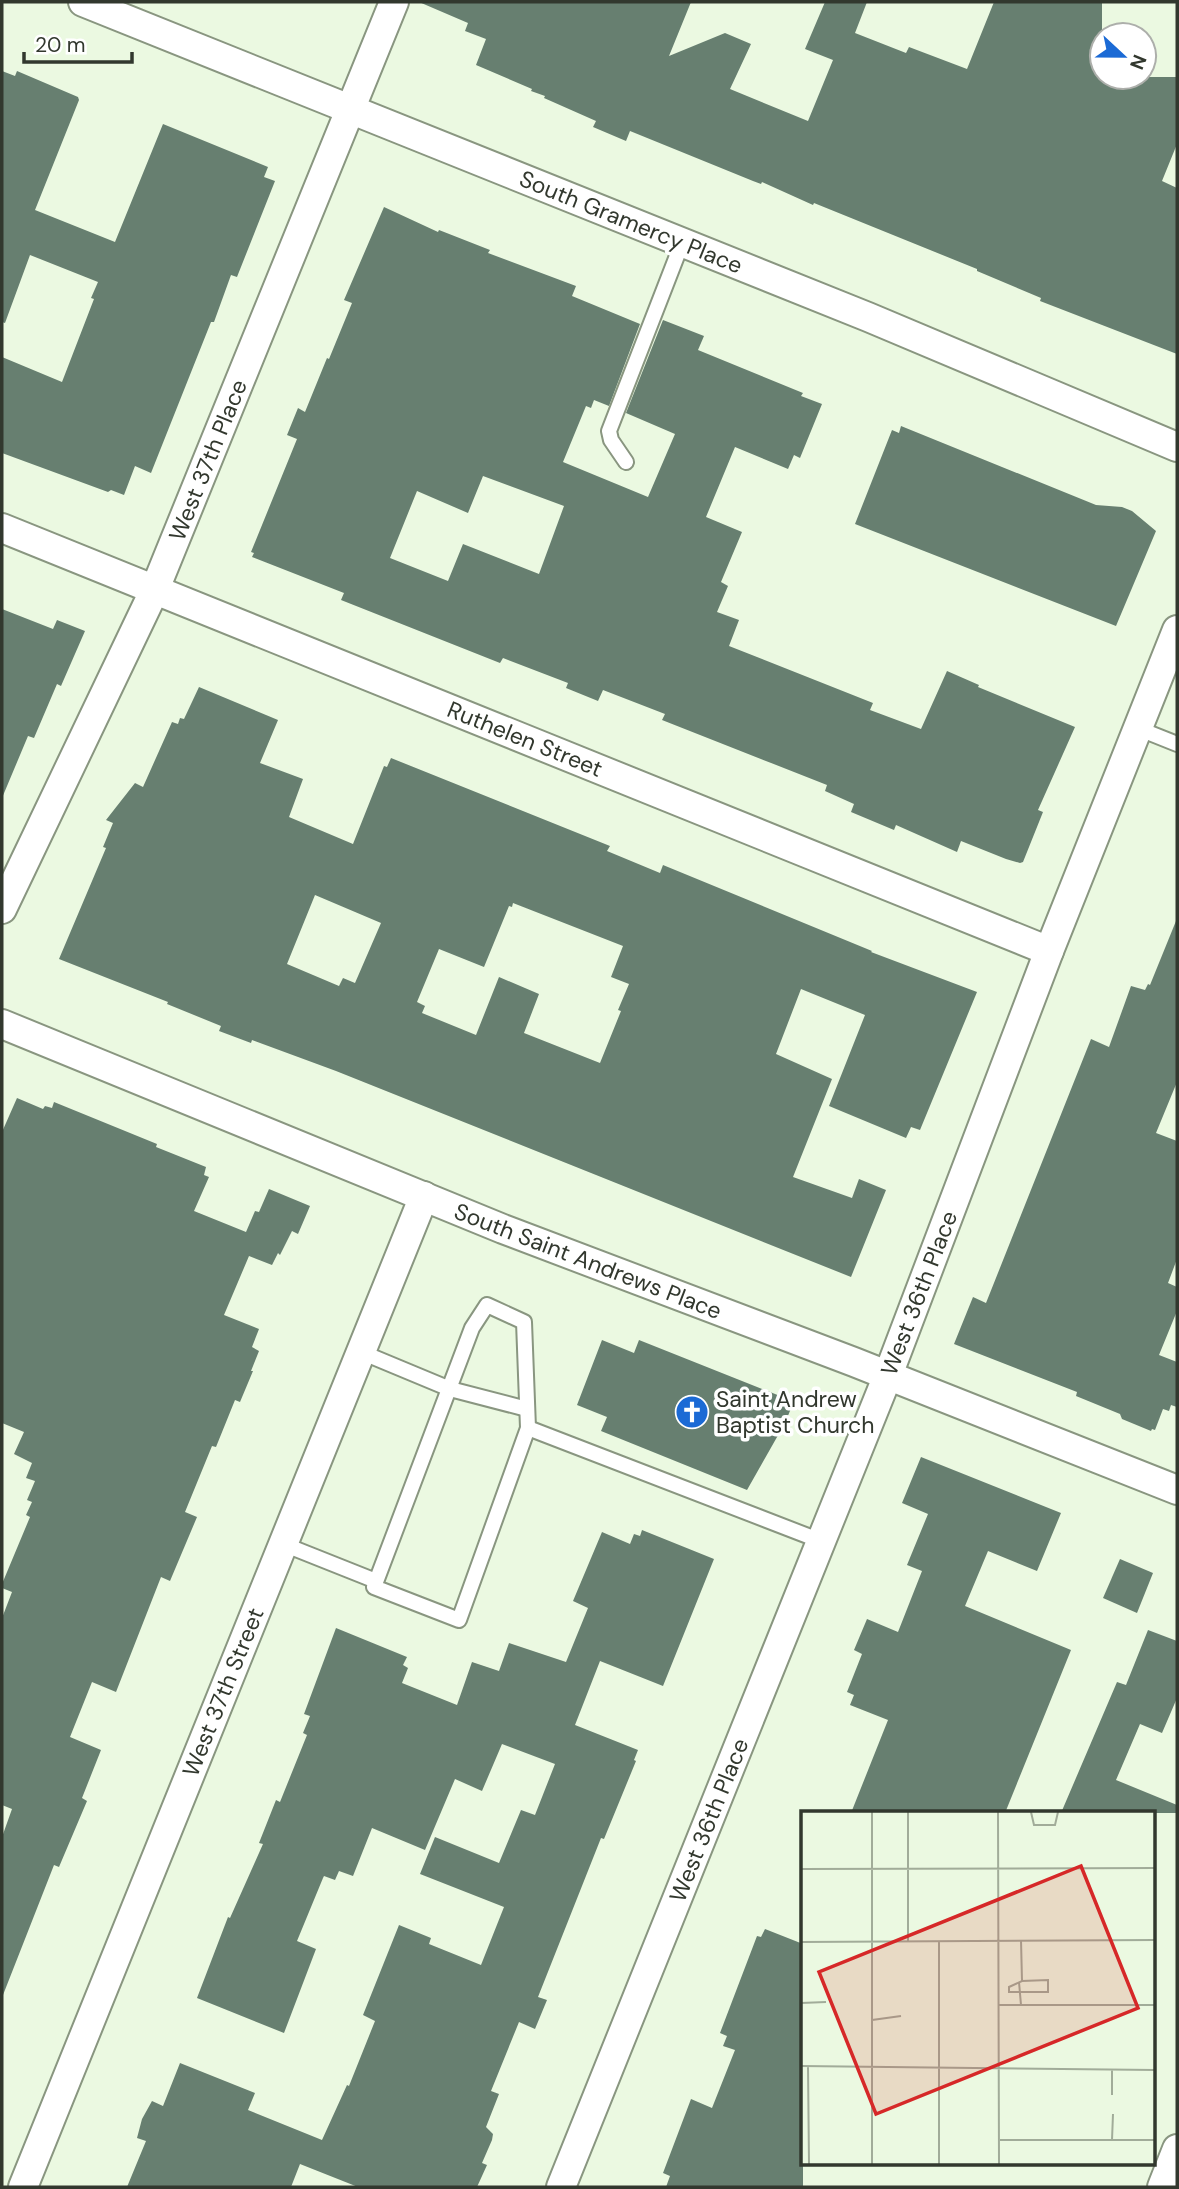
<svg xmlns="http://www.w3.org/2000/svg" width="1179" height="2189" font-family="'DM Sans',sans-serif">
  <rect width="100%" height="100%" fill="#ebf9e1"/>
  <!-- building -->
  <g fill="#677f70" fill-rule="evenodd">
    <polygon points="419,2 691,2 669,56 725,33 751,44 730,89 808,121 833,60 805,49 825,2 867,2 855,33 906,53 909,47 967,69 994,2 1102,2 1102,77 1177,77 1177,144 1162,181 1177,188 1177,354 1040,301 1041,298 977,271 977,269 814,203 813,205 762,182 761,184 753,181 630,131 626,141 593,127 596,121 544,98 545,96 531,91 532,89 476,65 486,39 465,31 468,23"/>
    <polygon points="2,71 15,76 17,71 78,97 79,100 35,210 115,242 163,124 268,167 264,177 275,181 237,277 231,275 214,322 211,322 151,473 135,466 124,495 111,490 108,492 2,453 2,357 62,382 94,299 91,298 98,282 30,255 5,323 2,322"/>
    <path d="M384,207L438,232L439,230L490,250L488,253L576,286L572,296L640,324L609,406L594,400L591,408L586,406L563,462L648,497L675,434L626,413L663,320L704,336L698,350L803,393L801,396L822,404L800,458L794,455L788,469L735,447L706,517L742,532L721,582L728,586L717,612L739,620L729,646L873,703L870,710L921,729L947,671L979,685L978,687L1075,727L1038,810L1043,812L1023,862L1020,863L1006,859L961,841L957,852L896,825L894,830L851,812L854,804L825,791L827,785L662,720L665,714L603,690L598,701L566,688L568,683L503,658L500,663L341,600L344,593L252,557L254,553L251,552L297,439L287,435L298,408L305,412L327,358L329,359L352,303L344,300ZM483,476L564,506L539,574L463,544L448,581L390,558L417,491L468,513Z"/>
    <polygon points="901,426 1096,505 1122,507 1132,511 1156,531 1116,626 855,524 892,430 899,433"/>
    <polygon points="2,609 53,629 57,620 85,631 61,686 57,684 34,738 28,736 2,798"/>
    <path d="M199,687L278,720L260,763L303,779L289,817L353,844L384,766L387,767L391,758L610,846L607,851L660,873L663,865L872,951L871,952L977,992L920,1130L911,1127L906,1138L829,1106L865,1015L801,989L776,1054L832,1079L793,1177L852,1198L859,1179L886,1190L851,1277L336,1071L252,1040L251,1043L219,1031L221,1026L167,1004L168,1002L59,959L106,848L103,847L113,823L106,820L135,783L143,787L172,722L178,724L180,718L184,719ZM315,895L381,923L355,983L343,978L339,986L287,964ZM513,903L623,946L611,977L629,984L618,1010L621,1011L600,1063L524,1033L539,994L499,977L476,1035L422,1013L425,1006L417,1002L439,949L484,967L509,906L512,907Z"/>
    <polygon points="1176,921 1177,1082 1156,1133 1177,1141 1177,1259 1168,1283 1177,1287 1177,1311 1159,1355 1177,1362 1177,1407 1171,1405 1169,1411 1163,1409 1155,1430 1152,1429 1151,1431 1122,1419 1120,1414 1076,1396 1077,1392 954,1344 973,1297 986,1303 1091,1039 1109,1047 1131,986 1145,990 1148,984 1150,985"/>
    <polygon points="17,1098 43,1109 45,1106 52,1108 54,1102 157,1144 156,1147 206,1167 204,1175 209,1177 194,1211 246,1232 255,1211 259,1212 269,1189 310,1206 298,1234 292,1231 280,1255 278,1253 272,1265 249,1256 224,1315 259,1329 252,1347 259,1351 251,1371 253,1371 240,1402 235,1400 216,1447 212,1446 185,1512 197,1517 170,1581 161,1577 116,1692 92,1682 70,1737 101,1750 82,1798 87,1801 59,1867 54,1865 3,1995 2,1837 12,1809 2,1805 2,1618 12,1592 2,1588 2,1584 30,1517 26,1515 32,1502 27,1500 35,1481 26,1478 32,1463 14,1454 24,1432 2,1423 2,1132"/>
    <polygon points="602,1340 634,1353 639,1340 785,1398 783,1403 792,1406 785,1423 747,1490 601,1431 607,1417 577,1405"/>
    <polygon points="921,1457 1061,1513 1037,1571 988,1551 965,1606 1071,1650 1005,1813 851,1813 888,1720 850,1705 854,1695 847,1692 862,1654 854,1650 867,1619 898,1632 922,1571 907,1565 928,1514 902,1503"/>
    <polygon points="642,1530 714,1559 663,1686 600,1661 575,1725 638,1750 634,1760 636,1761 604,1839 601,1838 538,1997 547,2000 535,2029 519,2022 491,2091 499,2094 486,2127 493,2134 492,2140 482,2163 487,2165 477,2187 358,2187 300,2164 291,2187 127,2187 146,2141 137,2138 142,2119 152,2101 163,2106 180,2063 255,2093 248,2110 322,2140 347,2085 349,2086 375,2021 363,2015 399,1925 431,1938 429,1944 481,1965 504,1907 420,1874 435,1837 499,1863 521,1810 535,1815 555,1764 502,1744 482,1791 455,1779 425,1850 372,1828 353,1876 339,1871 335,1880 324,1876 323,1878 297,1941 316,1949 284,2033 197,1998 228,1917 230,1918 263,1844 259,1843 276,1800 280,1802 307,1735 303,1733 310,1716 304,1714 336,1628 407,1657 403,1665 408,1668 402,1683 457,1705 472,1662 499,1671 509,1643 566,1662 588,1608 573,1601 602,1532 630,1544 634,1534 640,1536"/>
    <polygon points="1120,1559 1153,1573 1137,1613 1103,1598"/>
    <polygon points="1148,1630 1177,1641 1177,1698 1162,1733 1140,1724 1116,1780 1177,1805 1177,1813 1061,1813 1117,1682 1126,1685"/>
    <polygon points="765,1929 803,1944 803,2187 666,2187 670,2176 663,2173 691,2099 712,2108 735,2050 723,2046 727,2036 720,2033 757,1936 761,1937"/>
  </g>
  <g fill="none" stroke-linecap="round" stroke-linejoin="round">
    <defs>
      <g id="lane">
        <polyline points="626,462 611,440 609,431 682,243"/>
        <polyline points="1137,728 1177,744"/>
        <polygon points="487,1305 524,1322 528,1428 459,1620 374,1587 472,1328"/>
        <polyline points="361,1352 450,1389 527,1409"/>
        <polyline points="528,1428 821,1541"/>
        <polyline points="283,1544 376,1581"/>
      </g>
      <g id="street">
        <polyline points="83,2 868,317 1177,447"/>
        <polyline points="2,528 1049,951"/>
        <polyline points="2,909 155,589 394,2"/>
        <polyline points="2,1024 503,1229 854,1362 1177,1490"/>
        <polyline points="23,2187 424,1196"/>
        <polyline points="561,2187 888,1375 1049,951 1177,630"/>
        <polyline points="1162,2187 1177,2149"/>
      </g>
    </defs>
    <!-- lane casing -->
    <use href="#lane" stroke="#899680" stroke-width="18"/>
    <!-- street casing -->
    <use href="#street" stroke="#899680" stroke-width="32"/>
    <!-- lane -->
    <use href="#lane" stroke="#fff" stroke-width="14"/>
    <!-- street -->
    <use href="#street" stroke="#fff" stroke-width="28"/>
  </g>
  <!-- icons -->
  <defs>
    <symbol id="church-disc" viewBox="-11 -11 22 22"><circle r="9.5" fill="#1b6ad5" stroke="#fff"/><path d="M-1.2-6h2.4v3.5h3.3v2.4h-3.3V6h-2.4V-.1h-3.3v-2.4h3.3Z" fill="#fff"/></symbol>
  </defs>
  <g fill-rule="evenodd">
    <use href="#church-disc" x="673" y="1393" width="38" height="38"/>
  </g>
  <g text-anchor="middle" stroke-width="7" stroke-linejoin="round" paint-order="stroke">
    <!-- street labels -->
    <g font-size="23" fill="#32382e" stroke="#fff">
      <text transform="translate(631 222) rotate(22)" y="8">South Gramercy Place</text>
      <text transform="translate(208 460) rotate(-68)" y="8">West 37th Place</text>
      <text transform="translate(525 739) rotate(22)" y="8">Ruthelen Street</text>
      <text transform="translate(588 1261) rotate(21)" y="8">South Saint Andrews Place</text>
      <text transform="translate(919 1293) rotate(-69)" y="8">West 36th Place</text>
      <text transform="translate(223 1692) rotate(-68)" y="8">West 37th Street</text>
      <text transform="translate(709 1820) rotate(-68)" y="8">West 36th Place</text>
    </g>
    <!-- poi labels -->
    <g font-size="23" fill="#32382e" stroke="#fff" text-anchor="start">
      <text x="716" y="1407">Saint Andrew<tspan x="716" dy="26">Baptist Church</tspan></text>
    </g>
  </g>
  <!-- overview -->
  <g transform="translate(801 1811)">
    <rect width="354" height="354" fill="#ebf9e1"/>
    <path fill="none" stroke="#a1ac99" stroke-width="2" d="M107,1V131M197,1L198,353M230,1L233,14H254L257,1M0,58L354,57M220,129L221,170M0,131L354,129M138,131V353M247,169V181H208V176L221,170ZM218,171L220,194M0,192L25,191M198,194H354M71,209L100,205M0,255L354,259M7,255L8,353M311,259V284M199,329H354M311,329L312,303M71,353V1"/>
    <path fill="#d62828" fill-opacity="0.15" stroke="#d62828" stroke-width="3.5" d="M280,55L337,197L75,303L18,161Z"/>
    <rect width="354" height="354" fill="none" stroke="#32382e" stroke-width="3.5"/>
  </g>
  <!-- border -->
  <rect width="1179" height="2189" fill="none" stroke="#32382e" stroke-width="7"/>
  <!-- north arrow -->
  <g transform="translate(1123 56) rotate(112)"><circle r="33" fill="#ffffff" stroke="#adafab" stroke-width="2"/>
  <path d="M0-5L12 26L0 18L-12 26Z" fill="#1b6ad5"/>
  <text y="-10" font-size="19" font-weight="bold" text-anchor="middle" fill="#32382e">N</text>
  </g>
  <!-- scale -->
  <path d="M24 52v10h108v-10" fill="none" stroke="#32382e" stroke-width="3.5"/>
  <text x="35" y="52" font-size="21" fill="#32382e" stroke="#ffffff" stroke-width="5" paint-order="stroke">20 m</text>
</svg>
